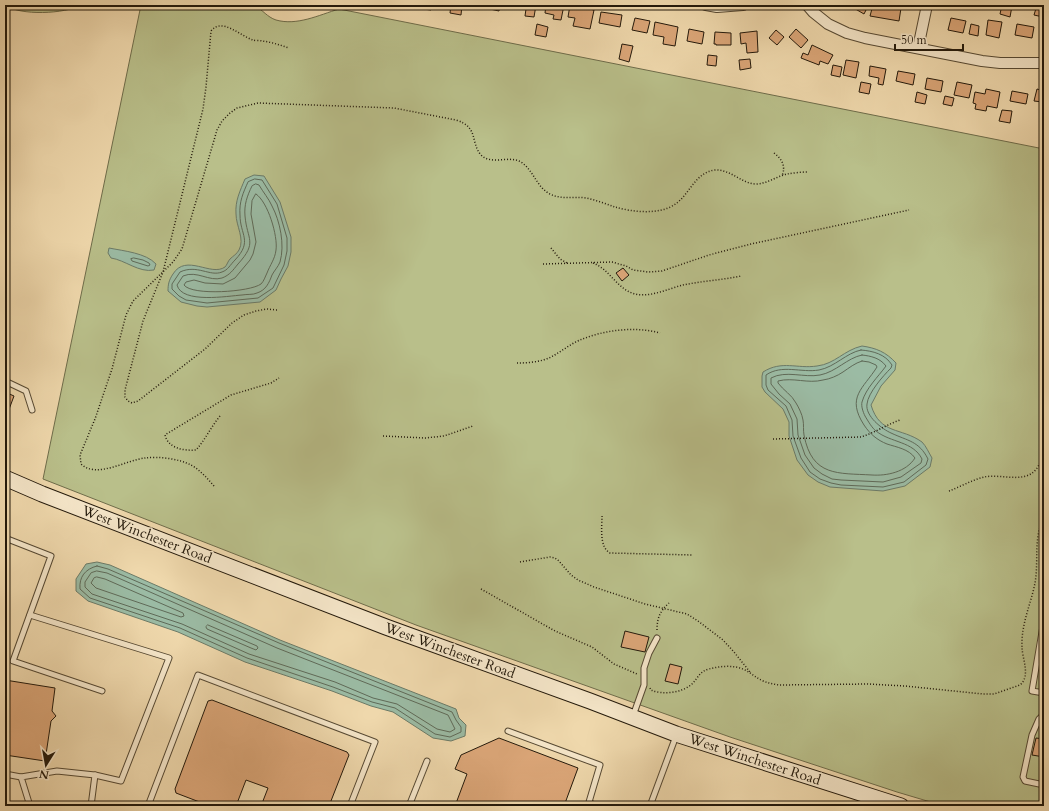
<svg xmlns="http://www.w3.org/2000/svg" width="1049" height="811" font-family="Cardo,serif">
  <rect width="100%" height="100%" fill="#efd8ac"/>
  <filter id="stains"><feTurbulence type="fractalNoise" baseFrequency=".005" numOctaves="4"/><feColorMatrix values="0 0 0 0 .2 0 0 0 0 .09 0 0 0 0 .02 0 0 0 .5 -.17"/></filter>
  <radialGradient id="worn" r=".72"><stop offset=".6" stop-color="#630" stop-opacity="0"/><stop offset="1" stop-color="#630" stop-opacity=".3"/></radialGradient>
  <!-- green -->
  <g fill="#b9bf8a" stroke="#6e6c4a">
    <path d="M5,5H81C65,14 20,16 5,5Z"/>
    <path d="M141,5H212L218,7L221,5C229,5 249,3 255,6C263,10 267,17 276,20C297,26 319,15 339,9L1044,149V806H944L897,792L730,737L416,625L43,479Z"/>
  </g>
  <!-- water -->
  <g fill="#9bbba4" stroke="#6b7a67">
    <path d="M254,175L264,176L280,202L291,237V252L288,266L281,279L276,290L260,302L207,307L197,306L181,302L168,291C168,284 169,280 173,274C186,253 211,277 225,267C227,265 228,261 230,259C233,256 237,254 239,250C245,239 236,226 236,214C235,201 240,191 245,179Z"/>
    <path d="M109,248C124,251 146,253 156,264L154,270C139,273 125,260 111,258L108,253Z"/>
    <path d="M862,346C876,348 886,352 896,363L895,370L881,386L871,405C880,435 901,427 922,442C926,446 929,453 932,458L930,467L905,486L883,491L830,487L818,482L808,475L797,460L789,436V422L783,409L765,392L762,387V376L763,372C782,360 797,369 817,366C835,364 844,350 862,346Z"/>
    <polygon points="97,562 110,565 280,640 456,709 459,718 466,725 465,736 451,741 433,738 393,712 371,706 332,691 245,662 178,632 88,601 76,591 76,579 86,564"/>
    <polygon points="696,802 716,802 726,806 691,806"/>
  </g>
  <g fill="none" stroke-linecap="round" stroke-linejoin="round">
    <!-- shore -->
    <g stroke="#5f6a58" stroke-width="1">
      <path d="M255,179L262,180L277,204L287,238V251L284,265L273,288L258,298L207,303L186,300L179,296L172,289V284L180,272C197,264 210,277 222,272C228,270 230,265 235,260C253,241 240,235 240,215C239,202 243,193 248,182Z"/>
      <path d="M256,184L259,185C263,192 269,199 272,206C280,221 285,245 280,262C278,267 274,271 272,275C269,283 266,290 257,293C253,295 247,294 242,295C228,296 182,304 177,285L183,276C197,270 209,282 222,278C230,275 233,270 238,264C258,242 247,240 245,216C244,205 247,196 252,186Z"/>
      <path d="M256,194C268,202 278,236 276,250C275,259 270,265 267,273C265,277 264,281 261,284C250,292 192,296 184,285L186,282L194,280L205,283L223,284L235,278L250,260L253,254L256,242L251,214L252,201Z"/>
      <polygon points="134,258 143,260 149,263 150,265 148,266 132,261 131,259"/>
      <path d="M861,350C873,351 885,354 892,365L891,368C883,376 868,393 867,404C865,416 882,429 891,433C908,441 919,441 928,459L926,465L904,482L883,487L841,485L831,483L820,479L810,472L801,458L793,436L792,420L786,406L768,390L766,385V375C782,364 801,373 819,370C835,367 846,353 861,350Z"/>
      <path d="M862,355C871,356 880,358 886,366C878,377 866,388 862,402C861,406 863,412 865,416C868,421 872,428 876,431C891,443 913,441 922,459L921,463L901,477L883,482L841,480L832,479L822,474L814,468L805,455L798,435L797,419L790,404L779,394L771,384V378C786,370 804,378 820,375C836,372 847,358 862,355Z"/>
      <path d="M862,361L869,362L876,365L877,367C863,389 846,397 864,425C870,434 877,440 887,444C896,447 909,449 915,458C906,472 887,476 872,475C838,473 812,477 804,435C803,430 804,425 803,420C802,414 799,408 796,403C792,395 783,390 778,383V381C793,377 808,384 823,380C830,379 837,376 843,372C849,368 855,363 862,361Z"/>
      <path d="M97,566L108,569L279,643L452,712L456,720L461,727V732L450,737L435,734L395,708L372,702L333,687L247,658L180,628L90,598L80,589C79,577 85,569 97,566Z"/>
      <polygon points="97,571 107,573 277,648 448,715 455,729 450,732 437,729 397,704 373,698 335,682 249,654 182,624 92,594 85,587 85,582 91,573"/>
      <polygon points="97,577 105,579 183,613 184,616 181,617 96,588 91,583 94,578"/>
      <polygon points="208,625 257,646 258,648 256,650 251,648 207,629 206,627"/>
    </g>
  </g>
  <!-- building -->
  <g fill="#dba678" stroke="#23190b">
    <polygon points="424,5 432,5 431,10 423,9"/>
    <polygon points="451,5 462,5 461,15 450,13"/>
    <polygon points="490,5 500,5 499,11 490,9"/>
    <polygon points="512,5 536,5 534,17 525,16 526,9 519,8 519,7 512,6"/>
    <polygon points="546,5 564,5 561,20 553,19 554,15 545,13"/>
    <polygon points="570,5 594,10 590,29 573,26 575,18 568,17"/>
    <polygon points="853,5 866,5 864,9 866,10 864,14 852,7"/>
    <polygon points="873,5 886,5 901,8 899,21 870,16"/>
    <polygon points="1002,5 1012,6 1010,17 1000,14"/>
    <polygon points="1037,5 1041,5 1041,7 1044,8 1043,17 1034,15"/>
    <polygon points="601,12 622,15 620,27 599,23"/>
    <polygon points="635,18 650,21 647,33 632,30"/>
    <polygon points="951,18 966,21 963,33 948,30"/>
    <polygon points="988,20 1002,22 999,38 986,35"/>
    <polygon points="655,22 678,27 675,46 663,44 664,37 653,35"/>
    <polygon points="537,24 548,27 546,37 535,35"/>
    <polygon points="971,24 979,26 978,36 969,34"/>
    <polygon points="1017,24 1034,27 1032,38 1015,35"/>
    <polygon points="689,29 704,32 702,44 687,41"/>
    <polygon points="796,29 808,40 801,48 789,37"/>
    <polygon points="776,30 784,37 777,45 769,38"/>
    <polygon points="757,31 758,52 747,53 746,43 741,44 740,33"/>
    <polygon points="715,32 731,33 731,45 716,45 716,44 714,44"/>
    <polygon points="622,44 633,46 629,62 619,59"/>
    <polygon points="812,45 833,55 828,64 820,61 819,65 801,58 803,53 808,55"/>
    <polygon points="708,55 717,56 716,66 707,65"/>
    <polygon points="750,59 751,68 740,70 739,60"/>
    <polygon points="846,60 859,62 856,78 843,75"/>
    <polygon points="833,65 842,67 840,77 831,75"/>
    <polygon points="870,66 886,69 883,85 878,84 879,78 869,76"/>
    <polygon points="898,71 915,74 913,85 896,81"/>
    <polygon points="927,78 943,81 941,92 925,89"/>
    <polygon points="861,82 871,84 869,94 859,92"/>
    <polygon points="957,82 972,85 969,98 954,95"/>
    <polygon points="986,89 1000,92 997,108 987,106 986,111 975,109 976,104 973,103 975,92 985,94"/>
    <polygon points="1037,89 1044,91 1044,108 1042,108 1043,102 1034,101"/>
    <polygon points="1012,91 1028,94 1026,104 1010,101"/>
    <polygon points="917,92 927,95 925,104 915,102"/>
    <polygon points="945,96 954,98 952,106 943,104"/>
    <polygon points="1002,110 1012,111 1010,123 999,121"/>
    <polygon points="623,268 629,275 622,281 616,273"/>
    <polygon points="5,392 14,396 5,420"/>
    <polygon points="625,631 649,637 645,652 621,647"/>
    <polygon points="670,664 682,667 678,684 665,681"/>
    <polygon points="5,680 55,688 52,711 56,716 51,721 45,761 5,755"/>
    <polygon points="212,700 347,752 349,755 329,806 261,806 268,788 246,780 236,806 210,806 176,793 175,789 208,701"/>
    <polygon points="499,738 578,768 564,806 455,806 467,774 455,769 461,755"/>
    <polygon points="1036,738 1044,739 1044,757 1032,755"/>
  </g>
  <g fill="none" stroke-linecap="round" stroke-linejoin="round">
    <defs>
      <g id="service">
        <polyline points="5,381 26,391 32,410"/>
        <polyline points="5,538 51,556 13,661 102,691"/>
        <polyline points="30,615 169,658 121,781 95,775"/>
        <polyline points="1044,620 1032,691 1044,693"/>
        <polyline points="1044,714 1039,719 1032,735 1023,777 1025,781 1044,785"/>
        <polyline points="633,716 644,685 644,668 649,653 657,638"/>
        <polyline points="508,731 600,765 589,802 596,806"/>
        <polyline points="5,774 21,777"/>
        <polyline points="30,806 21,777 57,771 95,775 91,806"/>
        <polyline points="148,806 198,675 375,742 350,806"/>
        <polyline points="409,806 427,761"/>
        <polyline points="650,806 676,736"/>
      </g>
      <g id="minor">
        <polyline points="706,5 717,7 743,5"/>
        <polyline points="807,5 813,12 828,24 847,33 865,38 982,61 1000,63 1044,63"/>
        <polyline points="918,48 927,5"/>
      </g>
      <polyline id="secondary" points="5,478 42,494 386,627 590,701 676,734 901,806"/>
    </defs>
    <!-- service casing -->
    <use href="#service" stroke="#564933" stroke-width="7"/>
    <!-- minor casing -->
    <use href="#minor" stroke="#564933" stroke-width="12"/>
    <!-- secondary casing -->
    <use href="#secondary" stroke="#23190b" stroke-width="17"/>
    <!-- path -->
    <g stroke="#23190b" stroke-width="1.5" stroke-dasharray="1 2" stroke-linecap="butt">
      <path d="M774,153C782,159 786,166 782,176"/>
      <polyline points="551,248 560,259 567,263"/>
      <path d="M593,263C609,269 616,287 632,293C648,299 667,289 683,285C702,281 722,280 741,276"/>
      <polyline points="543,264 612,262 626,266 633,270 648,272 662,271 709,255 751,244 909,210"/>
      <path d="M277,310L267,309L256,311L244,315L232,323L205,349L138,401L132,403L128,401L125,397V390L143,321L163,272L203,109L206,87L211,31C222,17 240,36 253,40C255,41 259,40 262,41C271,42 280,45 289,48"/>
      <path d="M517,363C528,363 541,362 551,357C561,352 570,344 580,340C604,330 635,326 660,333"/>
      <path d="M220,416C211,427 205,440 196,450C183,451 168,448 165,435L168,433L231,395L271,383L279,378"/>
      <polyline points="383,436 425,438 444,436 473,426"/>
      <path d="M773,439L861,437C874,433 886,425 900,420"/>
      <path d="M214,486C207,478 200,470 191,465C180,459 158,456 145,458C126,460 97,479 81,464L80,455L95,419L112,369L126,315L133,301L173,262L182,249L217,130L222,121L230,113L237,108L258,103L394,108L456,120C479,127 470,142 481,155C491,165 507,156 519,161C533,168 536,187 550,194C562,200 573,196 586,198C596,200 606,204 615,207C632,212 658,215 674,205C689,196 695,172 715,170C730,169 741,183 755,184C767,184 775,177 787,174C793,173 801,172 808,172"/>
      <path d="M949,491C960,487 972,480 984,477C1003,473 1031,487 1040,462"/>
      <path d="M602,516C602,527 599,547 610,553L693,555"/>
      <polyline points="520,562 550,557 555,558 559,561 571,575 578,580 594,587 645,604 687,614 698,621 723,640 734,652 750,672"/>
      <polyline points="481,589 555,631 592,647 614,664 637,674"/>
      <path d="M657,630C657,618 660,611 669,603"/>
      <path d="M650,688L651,690C662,695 682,693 692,684C698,678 700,671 709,669C720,666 733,665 743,669C750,672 755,677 761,680C767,683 773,684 779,685L868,684L905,686L983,694H994L1020,685C1031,676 1022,658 1022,647C1021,624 1031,604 1035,583C1039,561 1033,538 1044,517"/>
    </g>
    <!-- service -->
    <use href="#service" stroke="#f5e6c9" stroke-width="5"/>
    <!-- minor -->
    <use href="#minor" stroke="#f5e6c9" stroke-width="10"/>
    <!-- secondary -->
    <use href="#secondary" stroke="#f5e6c9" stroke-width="15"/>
  </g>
  <g text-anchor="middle" stroke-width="3" stroke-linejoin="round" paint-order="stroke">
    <!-- street labels -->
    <g font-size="14" fill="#23190b" stroke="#f5e6c9">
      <text transform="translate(147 534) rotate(21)" y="5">West Winchester Road</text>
      <text transform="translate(450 650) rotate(20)" y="5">West Winchester Road</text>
      <text transform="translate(755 759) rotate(18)" y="5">West Winchester Road</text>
    </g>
  </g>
  <!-- margin -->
  <rect width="1049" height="811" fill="none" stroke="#efd8ac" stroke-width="20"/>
  <rect x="6" y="6" width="1037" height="799" fill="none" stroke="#23190b" stroke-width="2"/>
  <rect x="10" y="10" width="1029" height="791" fill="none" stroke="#23190b"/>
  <!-- north arrow -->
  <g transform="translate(46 765) rotate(191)" stroke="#f5e6c9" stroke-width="3" paint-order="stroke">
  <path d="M0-3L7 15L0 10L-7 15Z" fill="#23190b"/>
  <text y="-6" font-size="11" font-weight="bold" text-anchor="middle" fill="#23190b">N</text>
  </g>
  <!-- scale -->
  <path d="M895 44v6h68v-6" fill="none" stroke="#23190b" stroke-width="2"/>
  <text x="901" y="44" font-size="12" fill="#23190b" stroke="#f5e6c9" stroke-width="3" paint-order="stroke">50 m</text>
  <rect width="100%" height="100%" filter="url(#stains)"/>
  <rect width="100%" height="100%" fill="url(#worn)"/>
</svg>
